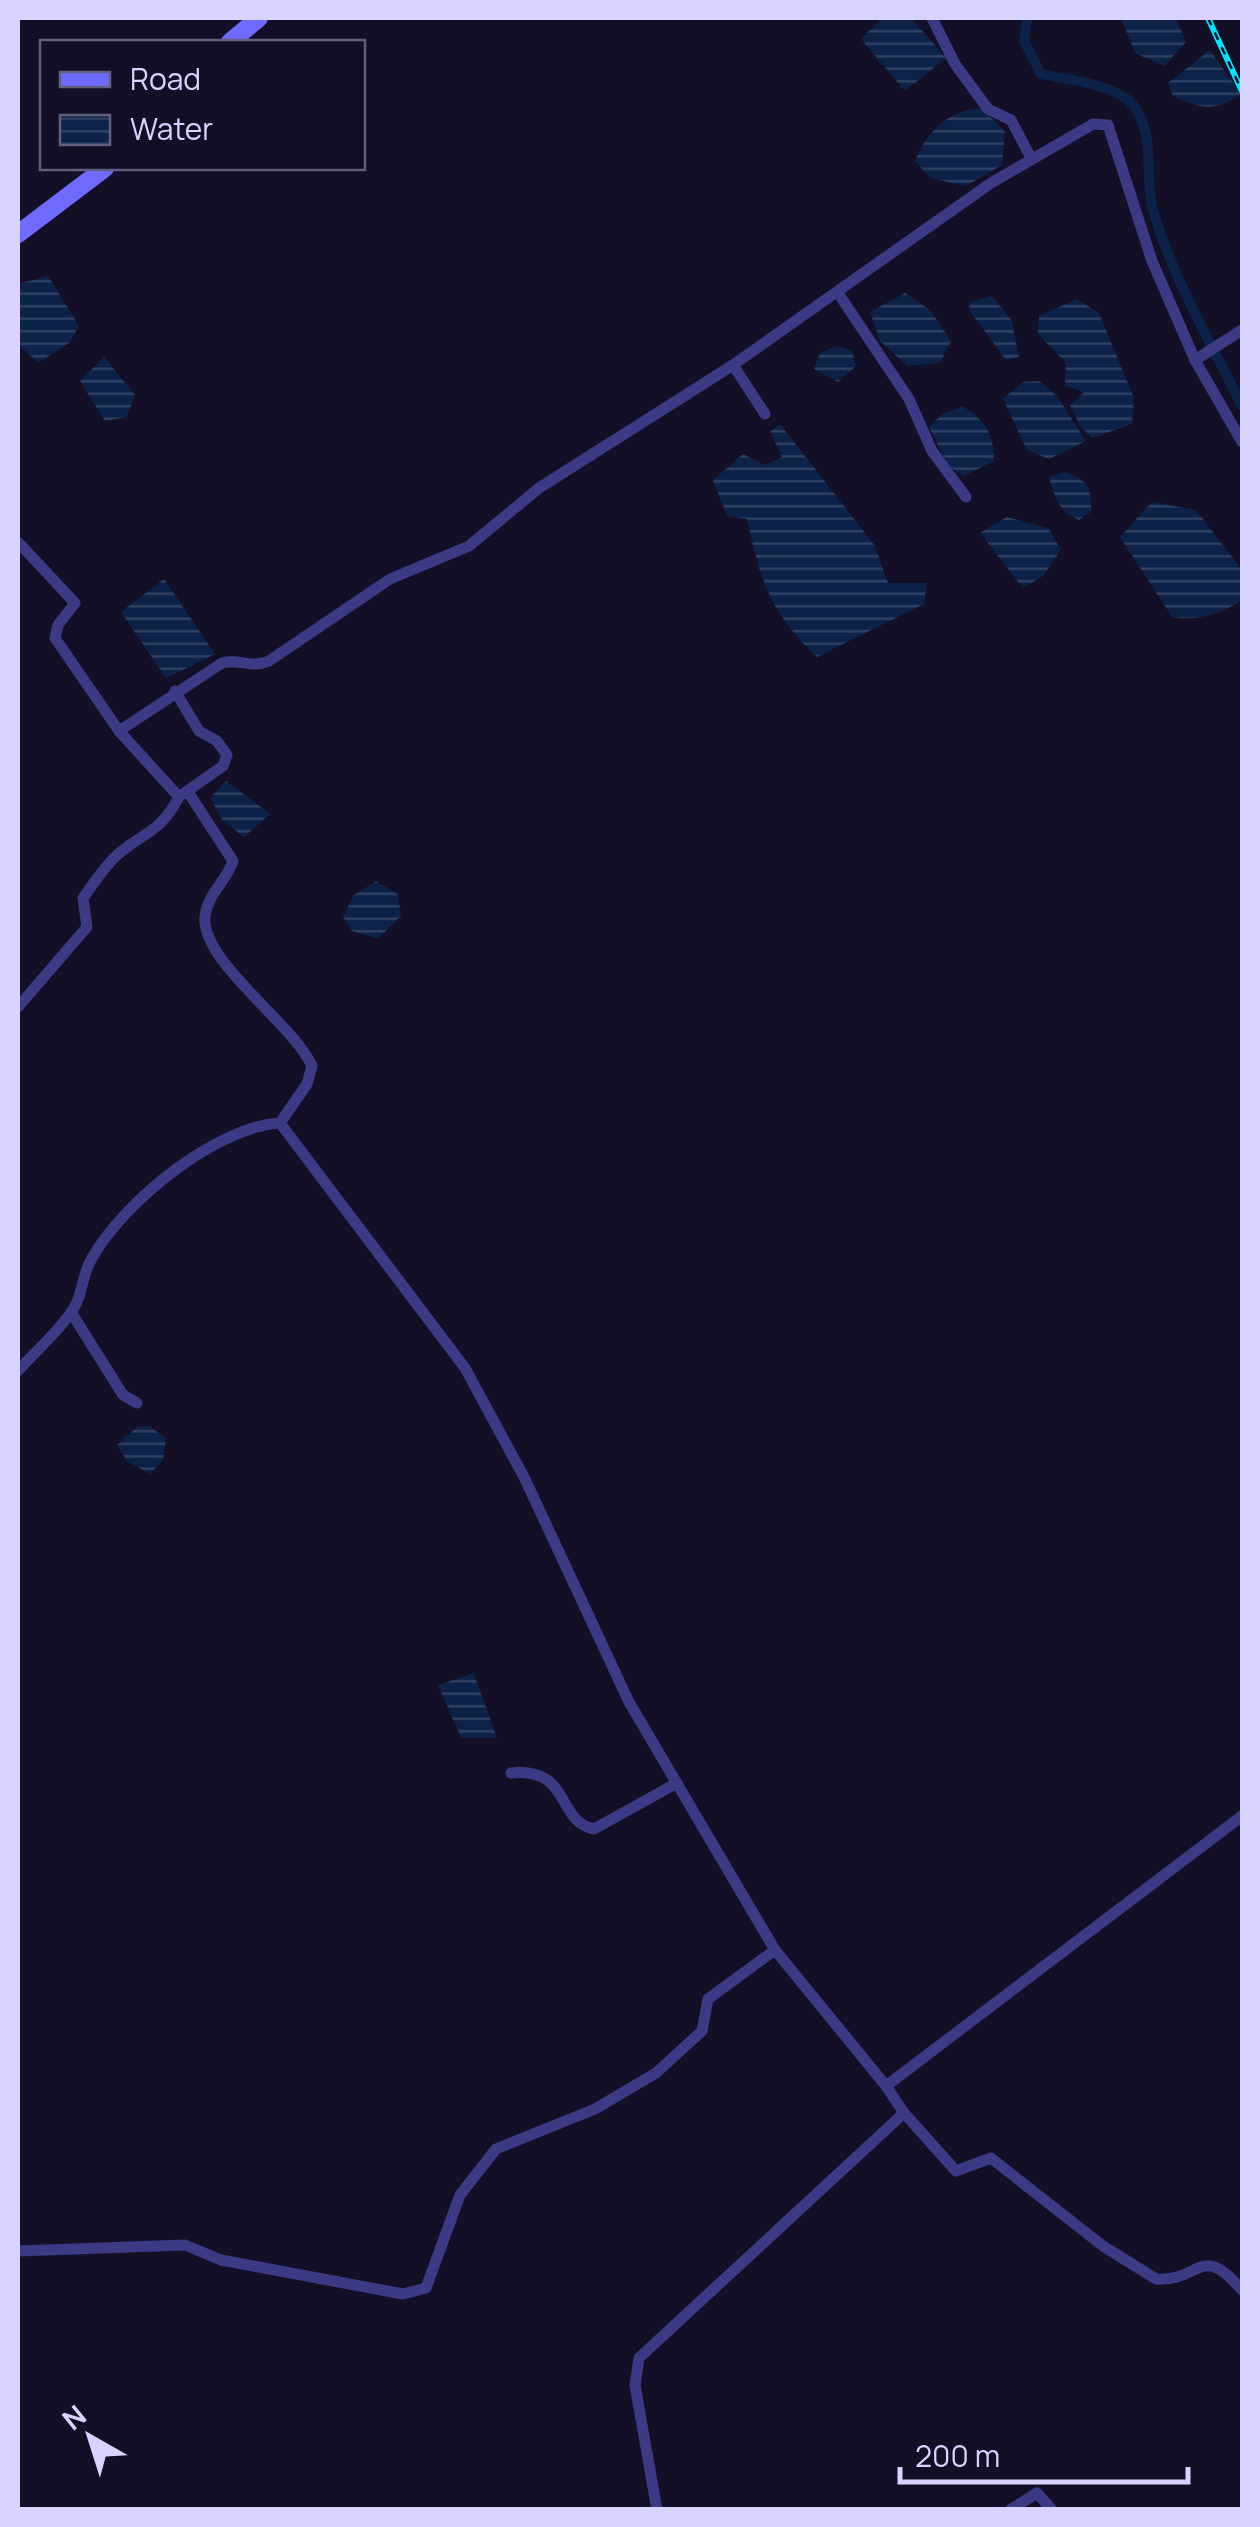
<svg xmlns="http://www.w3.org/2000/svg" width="1260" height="2527" font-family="Manrope,sans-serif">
  <defs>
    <pattern id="water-rules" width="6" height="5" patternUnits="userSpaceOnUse" patternTransform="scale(2.5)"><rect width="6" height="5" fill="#0c2248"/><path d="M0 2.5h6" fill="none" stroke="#2f4163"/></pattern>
  </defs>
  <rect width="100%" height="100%" fill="#130f26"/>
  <!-- water -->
  <g fill="url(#water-rules)">
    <polygon points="882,18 911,18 946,58 905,91 861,39"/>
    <polygon points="1121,18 1176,18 1186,42 1164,66 1135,53"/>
    <path d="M1210,50L1241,94C1216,112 1199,109 1173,96L1168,83Z"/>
    <path d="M982,108L1005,132L1002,165L966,186L930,178L915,161C928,130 947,111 982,108Z"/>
    <polygon points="48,276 79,326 69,343 38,363 18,344 18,284"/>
    <polygon points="905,293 930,310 951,341 940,363 907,366 880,341 870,312"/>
    <polygon points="992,296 1012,321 1019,357 1006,360 969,310 970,302"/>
    <polygon points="1077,299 1099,313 1134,398 1132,424 1092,438 1080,426 1070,405 1084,392 1065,386 1066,363 1038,334 1039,316"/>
    <polygon points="837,346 852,350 856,366 838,382 814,369 820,353"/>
    <polygon points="104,357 135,395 127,417 105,421 80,381"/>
    <polygon points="1040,381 1057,396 1086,441 1049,459 1027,450 1003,399 1023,382"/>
    <path d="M963,407C985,419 994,435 994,461L964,476L948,466L929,427L943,413Z"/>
    <path d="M780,424L875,546L888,583H927L924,604L817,657C769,611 761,582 747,519L727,516L713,480L743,454L765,465L782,457L770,432Z"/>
    <path d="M1064,472C1088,479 1092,489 1091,512L1079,520C1059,511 1055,499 1049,477Z"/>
    <path d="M1152,502L1196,510L1242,570L1241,601C1217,615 1199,621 1172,617L1120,537Z"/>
    <polygon points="1007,517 1048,528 1061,550 1043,576 1023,588 980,533"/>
    <polygon points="164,579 215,654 166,678 121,612"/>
    <polygon points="226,781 270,814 244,837 223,821 210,798"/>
    <polygon points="376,881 398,894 401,916 378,939 352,931 343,917 354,895"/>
    <polygon points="149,1426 166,1438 163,1460 150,1474 127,1461 117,1445 137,1427"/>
    <polygon points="474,1673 474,1674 497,1738 461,1738 438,1685"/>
  </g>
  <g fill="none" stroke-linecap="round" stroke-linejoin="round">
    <!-- canal -->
    <path stroke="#0c2248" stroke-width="10" d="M1027,18L1024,41L1041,74C1069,81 1123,83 1138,112C1155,143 1144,178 1153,210C1173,279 1211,343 1242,406"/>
    <!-- minor -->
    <g stroke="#3d3a85" stroke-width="11">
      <polyline points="932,18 955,64 988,109 1011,120 1031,158"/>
      <polyline points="838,293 909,399 932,451 966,497"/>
      <polyline points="1195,360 1242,330"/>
      <polyline points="733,365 765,414"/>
      <polyline points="18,542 75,603 58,625 55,638 119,731"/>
      <polyline points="175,691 199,731 217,741 227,755 223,766 183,794"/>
      <path d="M188,792L233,861C226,882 208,893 205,916C200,961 292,1022 312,1066L307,1084L280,1123L465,1368L524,1477L629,1702L775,1950L886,2086"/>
      <path d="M18,1007L87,927L83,898C94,883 103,868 117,855C145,831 159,834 179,797L119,731L222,663C239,658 251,669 269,661L390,579L469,546L539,488L733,365L991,183L1093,124L1108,125L1152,261L1195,360L1242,442"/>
      <polyline points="71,1312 123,1395 137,1403"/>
      <path d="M18,1371C35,1351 60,1331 74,1308C83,1293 82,1274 92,1258C124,1202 215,1127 280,1123"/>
      <path d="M511,1773C572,1767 555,1821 594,1829L677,1783"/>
      <path d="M904,2113L956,2171L991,2158L1103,2246L1156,2279C1201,2282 1200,2241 1242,2290"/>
      <polyline points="18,2251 185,2245 221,2260 403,2294 426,2288 460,2195 496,2149 595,2109 656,2073 702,2031 708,1999 775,1950"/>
      <polyline points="657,2510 635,2385 639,2358 904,2113 886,2086 1242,1816"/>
      <polyline points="1010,2510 1037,2493 1052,2510"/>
    </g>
    <!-- secondary -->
    <g stroke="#6f6bff" stroke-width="18">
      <polyline points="230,42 259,18"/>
      <polyline points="18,234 105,168"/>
    </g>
    <defs>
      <polyline id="rail" points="1208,18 1242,91"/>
    </defs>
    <!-- rail casing -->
    <use href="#rail" stroke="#00e5ff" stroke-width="6"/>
    <!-- rail -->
    <use href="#rail" stroke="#130f26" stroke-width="2.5" stroke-dasharray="8" stroke-linecap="butt"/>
  </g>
  <!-- border -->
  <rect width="1260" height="2527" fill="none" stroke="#d9d4ff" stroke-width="40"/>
  <!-- legend -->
  <rect x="40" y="40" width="325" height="130" fill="#130f26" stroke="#625e7d" stroke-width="2.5"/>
  <rect x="60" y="72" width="50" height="15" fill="#6f6bff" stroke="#625e7d" stroke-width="2.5"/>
  <text x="130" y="90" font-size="30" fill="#d9d4ff">Road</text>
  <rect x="60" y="115" width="50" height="30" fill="url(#water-rules)" stroke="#625e7d" stroke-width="2.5"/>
  <text x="130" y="140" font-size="30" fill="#d9d4ff">Water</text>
  <!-- north arrow -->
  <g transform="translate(90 2437) rotate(321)" stroke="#130f26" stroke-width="8" paint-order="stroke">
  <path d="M0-8L18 38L0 25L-18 38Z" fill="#d9d4ff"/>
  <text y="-15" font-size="28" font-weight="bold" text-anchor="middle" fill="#d9d4ff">N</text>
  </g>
  <!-- scale -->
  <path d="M900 2467v15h288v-15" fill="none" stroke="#d9d4ff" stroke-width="5"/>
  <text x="915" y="2467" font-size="30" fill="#d9d4ff" stroke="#130f26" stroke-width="8" paint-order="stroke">200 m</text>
</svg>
